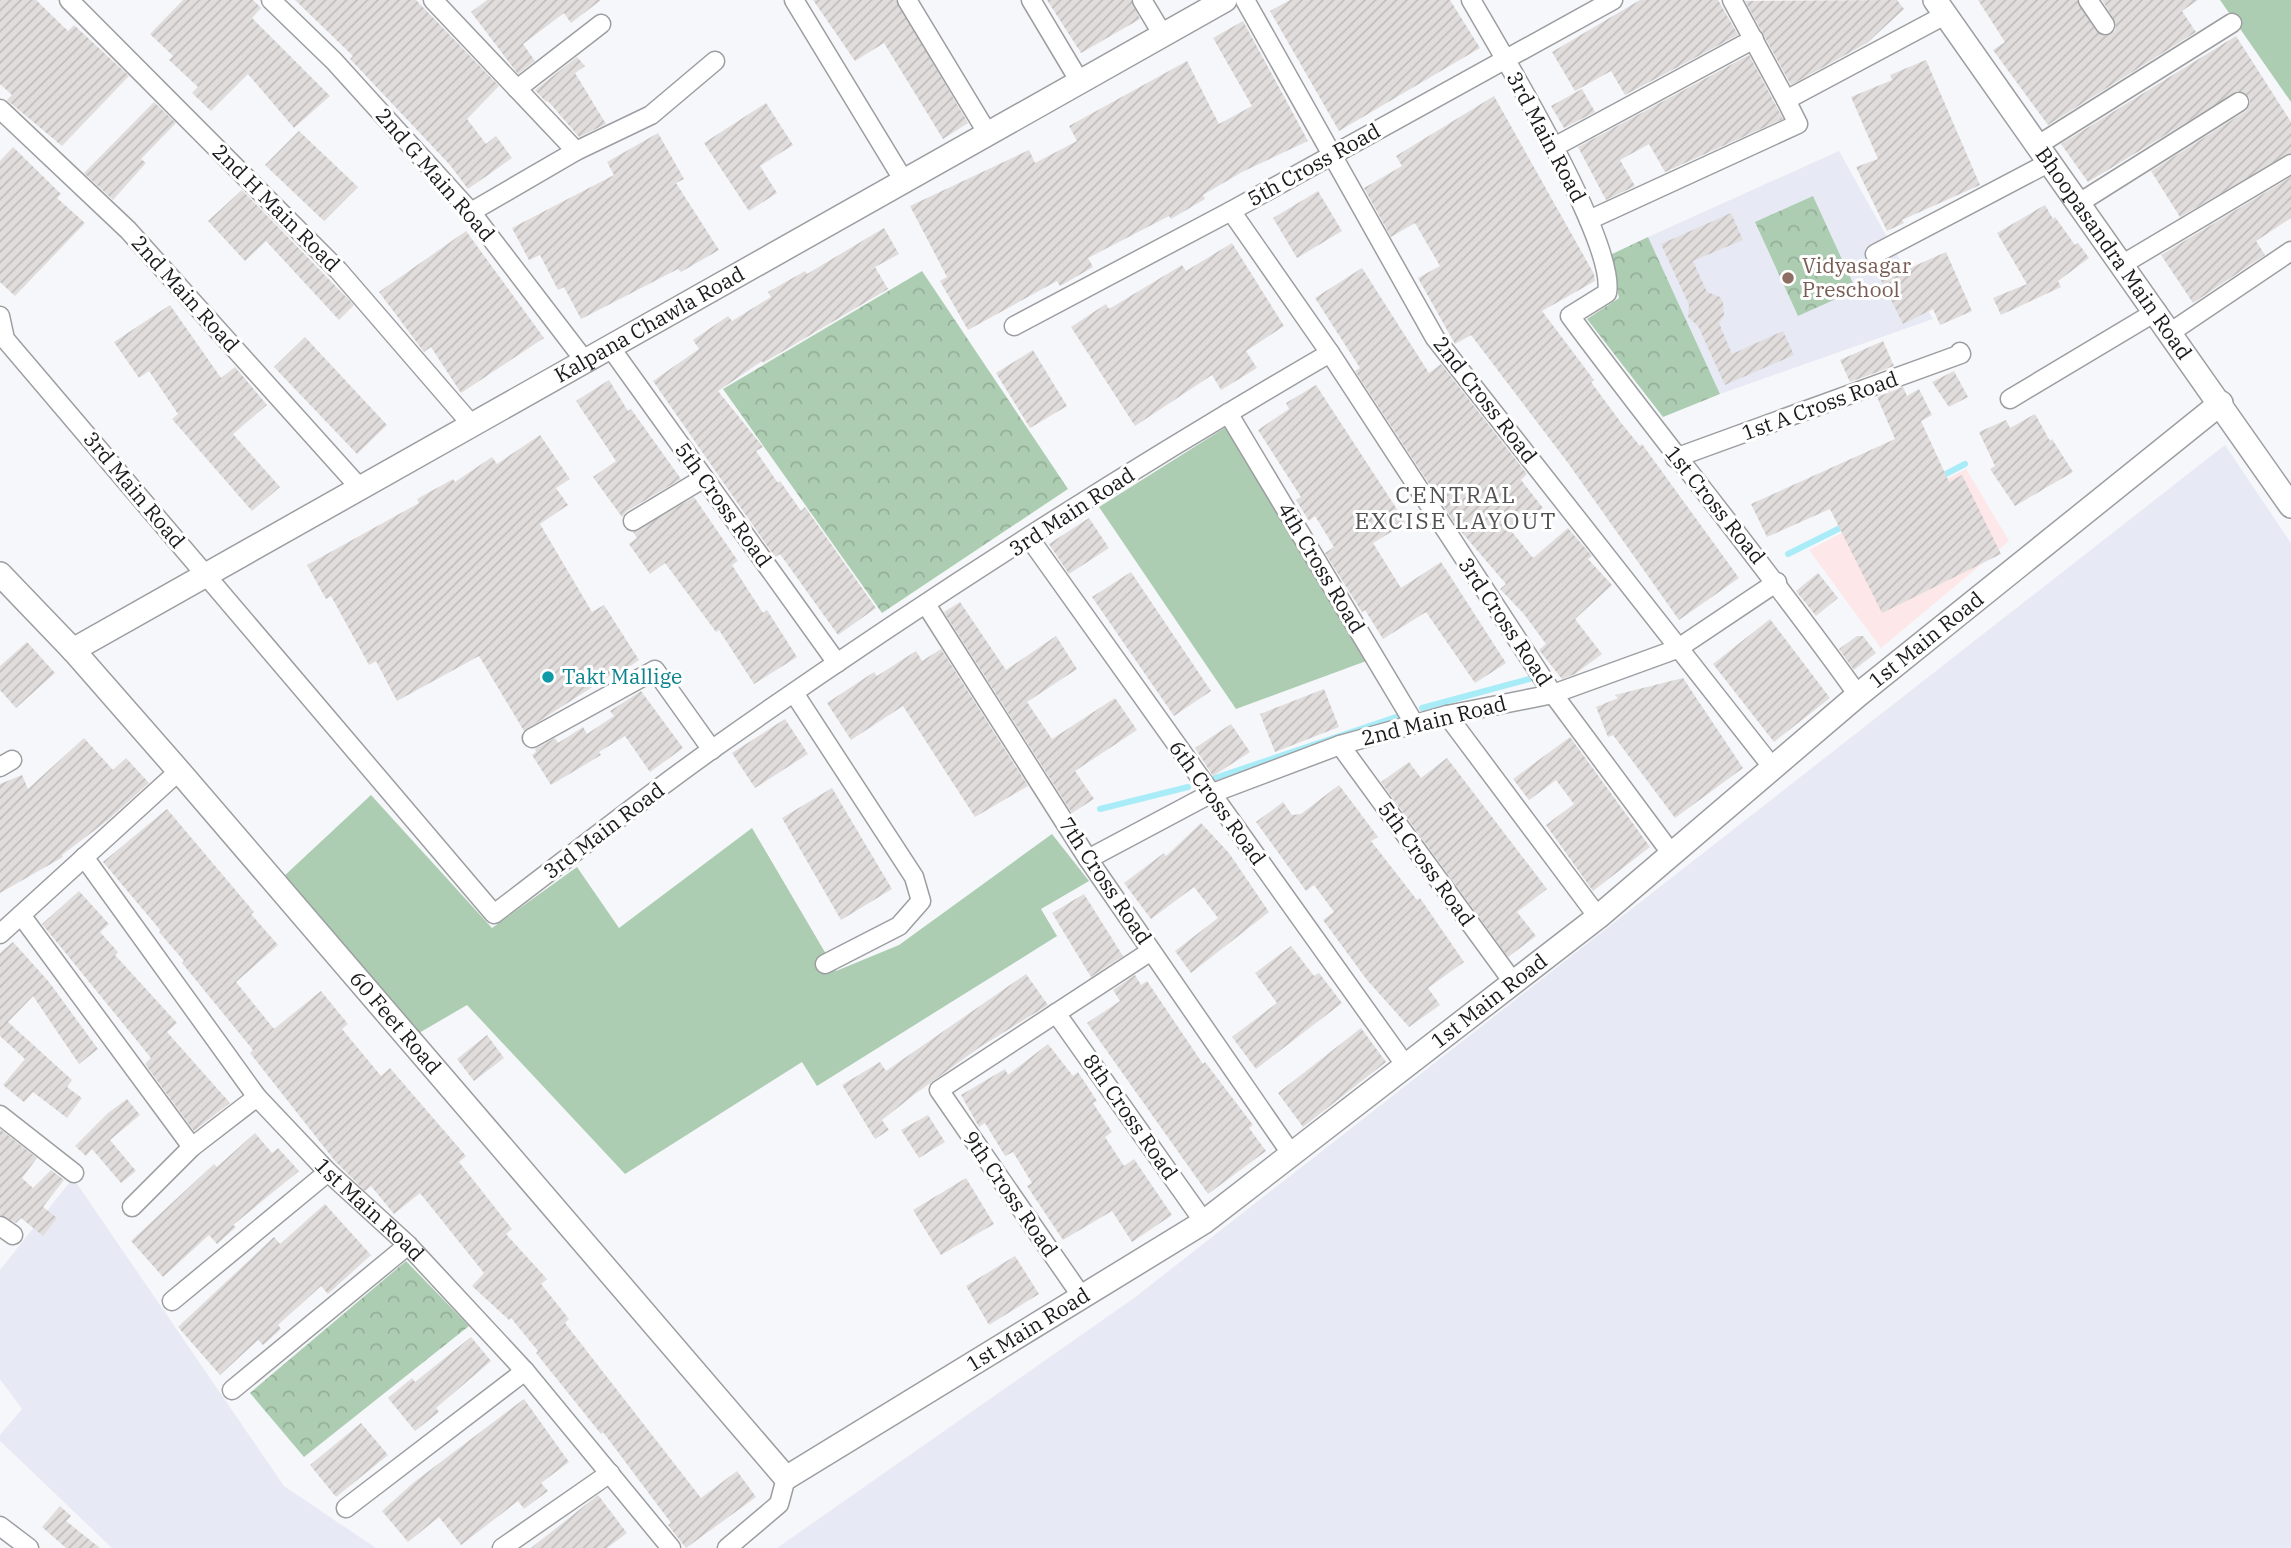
<svg xmlns="http://www.w3.org/2000/svg" width="2291" height="1548" font-family="'IBM Plex Serif',serif">
  <defs>
    <pattern id="park-crowns" width="20" height="18" patternUnits="userSpaceOnUse" patternTransform="scale(1.75)"><rect width="20" height="18" fill="#adcdb2"/><path d="M2 6a3 3 0 1 1 6 0M12 15a3 3 0 1 1 6 0" fill="none" stroke="#94af98"/></pattern>
    <pattern id="building-hatch" width="6" height="6" patternUnits="userSpaceOnUse" patternTransform="scale(1.75)"><rect width="6" height="6" fill="#e1dddc"/><path d="M-1 1l2-2M0 6l6-6M5 7l2-2" fill="none" stroke="#c0bdbc"/></pattern>
  </defs>
  <rect width="100%" height="100%" fill="#f6f7fa"/>
  <!-- commercial -->
  <polygon fill="#fde7e8" points="1966,469 2009,541 1881,648 1809,550"/>
  <!-- built -->
  <g fill="#e7eaf5">
    <polygon points="1839,151 1933,319 1720,394 1648,237"/>
    <polygon points="2225,445 2291,543 2291,1548 777,1548 1134,1298"/>
    <polygon points="73,1178 284,1486 376,1548 112,1548 0,1441 0,1435 22,1409 0,1379 0,1270"/>
  </g>
  <!-- grass -->
  <g fill="#adcdb2">
    <polygon points="2220,0 2291,0 2291,102"/>
    <polygon points="1226,427 1369,660 1236,709 1099,507"/>
    <polygon points="371,795 492,928 577,867 619,928 752,828 836,971 899,945 1052,834 1089,881 1041,909 1057,936 817,1086 802,1062 625,1174 467,1005 419,1033 283,877"/>
  </g>
  <!-- park -->
  <g fill="url(#park-crowns)">
    <polygon points="1813,196 1856,290 1798,316 1755,222"/>
    <polygon points="1648,237 1720,394 1663,417 1587,319 1619,298 1610,255"/>
    <polygon points="922,271 1068,489 882,613 723,389"/>
    <polygon points="406,1261 469,1326 304,1457 250,1393"/>
  </g>
  <g fill="none" stroke-linecap="round" stroke-linejoin="round">
    <!-- stream -->
    <g stroke="#a8ecf8" stroke-width="6">
      <polyline points="1940,477 1965,464"/>
      <polyline points="1788,554 1846,525"/>
      <polyline points="1422,708 1533,678"/>
      <polyline points="1215,778 1399,716"/>
      <polyline points="1100,809 1188,787"/>
    </g>
  </g>
  <!-- building -->
  <g fill="url(#building-hatch)">
    <polygon points="0,0 36,0 68,31 74,25 129,76 62,146 7,100 12,95 0,84"/>
    <polygon points="183,0 253,0 261,8 252,18 330,96 294,128 248,74 211,111 192,93 198,87 169,60 173,56 150,34"/>
    <polygon points="295,0 416,0 499,86 467,119 486,144 496,136 512,158 468,189 450,165 350,59 353,56"/>
    <polygon points="487,0 601,0 571,23 564,13 523,44 535,61 518,74 471,12"/>
    <polygon points="813,0 896,0 968,123 943,139 884,43 855,61"/>
    <polygon points="1047,0 1131,0 1140,19 1081,53"/>
    <polygon points="1290,0 1450,0 1480,48 1339,131 1270,11"/>
    <polygon points="1640,0 1718,0 1738,35 1625,95 1611,71 1575,91 1552,52"/>
    <polygon points="1897,0 1904,9 1867,43 1791,85 1745,1"/>
    <polygon points="1978,0 2077,0 2096,31 2105,36 2115,31 2116,23 2102,0 2198,0 2182,11 2196,32 2048,125 1993,50 2005,42"/>
    <polygon points="1243,21 1308,141 1242,172 1203,195 1205,199 1171,219 1169,216 1088,258 1093,267 1060,286 1057,281 968,330 940,281 947,277 910,206 1029,150 1035,163 1077,141 1069,126 1187,61 1219,124 1252,106 1213,38"/>
    <polygon points="2236,36 2291,122 2291,153 2180,217 2151,171 2246,111 2250,102 2249,97 2238,91 2088,182 2061,144"/>
    <polygon points="1749,55 1783,119 1665,172 1649,144 1620,160 1635,186 1606,200 1578,147"/>
    <polygon points="577,57 585,66 575,73 606,124 579,137 548,101 546,102 535,90"/>
    <polygon points="1926,60 1980,185 1902,220 1904,223 1887,231 1856,167 1878,159 1851,97 1892,80 1890,75"/>
    <polygon points="1582,89 1595,112 1564,128 1551,106"/>
    <polygon points="1494,96 1594,274 1595,281 1542,311 1594,380 1591,382 1622,424 1640,446 1642,444 1739,578 1679,620 1568,463 1471,335 1455,344 1418,278 1440,266 1415,223 1391,237 1364,188 1402,166 1396,156"/>
    <polygon points="154,102 176,123 141,159 146,163 113,200 84,173"/>
    <polygon points="766,103 793,145 760,166 777,193 749,211 704,143"/>
    <polygon points="299,131 358,187 324,221 265,165"/>
    <polygon points="658,133 684,179 676,183 719,250 681,272 678,269 581,319 564,287 558,290 540,255 529,260 512,228 614,175 607,162"/>
    <polygon points="13,147 61,194 57,198 85,223 15,296 0,282 0,161"/>
    <polygon points="2291,177 2291,218 2256,241 2265,255 2193,303 2161,255"/>
    <polygon points="242,190 354,305 339,320 266,241 245,261 208,221"/>
    <polygon points="1318,191 1342,231 1297,258 1273,218"/>
    <polygon points="2045,205 2053,219 2055,217 2075,245 2078,243 2089,258 2058,281 2061,287 2001,315 1993,298 2027,284 1997,233"/>
    <polygon points="1731,213 1743,240 1693,261 1707,292 1720,297 1723,302 1724,316 1719,323 1732,354 1783,331 1794,355 1725,385 1698,326 1688,317 1689,305 1661,244"/>
    <polygon points="884,228 899,254 875,267 888,289 763,363 762,361 718,391 763,447 756,451 778,483 780,481 801,511 805,507 876,608 838,635 780,554 775,557 653,381 699,349 693,340 728,316 732,321 771,297 768,292 805,271 807,274"/>
    <polygon points="466,231 544,338 461,393 431,347 424,352 379,292"/>
    <polygon points="1232,243 1284,326 1246,351 1257,368 1221,390 1212,375 1135,426 1071,327 1106,304 1109,309 1182,265 1186,271"/>
    <polygon points="1946,252 1972,311 1940,325 1933,309 1903,324 1876,270 1897,260 1903,271"/>
    <polygon points="1362,268 1429,373 1441,364 1527,474 1521,480 1543,508 1512,532 1533,558 1568,528 1592,556 1588,559 1612,585 1575,619 1602,654 1575,674 1562,679 1539,650 1546,644 1523,613 1500,589 1506,584 1458,528 1355,371 1360,368 1315,298"/>
    <polygon points="170,305 221,378 235,367 267,405 233,434 280,487 252,511 172,419 178,414 149,371 139,378 114,342"/>
    <polygon points="305,337 387,425 357,454 274,367"/>
    <polygon points="1883,341 1894,366 1850,382 1840,360"/>
    <polygon points="1033,350 1067,406 1030,428 996,373"/>
    <polygon points="1954,371 1968,397 1949,407 1932,382"/>
    <polygon points="609,380 628,411 631,409 681,479 627,511 622,517 593,477 616,461 576,401"/>
    <polygon points="1316,385 1406,523 1373,543 1401,588 1441,562 1506,663 1475,683 1426,612 1383,639 1365,610 1362,612 1325,553 1334,547 1315,516 1309,521 1296,500 1301,497 1258,430 1289,409 1286,403"/>
    <polygon points="1903,387 1907,396 1919,389 1932,415 1921,421 1949,482 1962,475 2001,554 1882,613 1830,509 1767,537 1751,504 1895,439 1877,397"/>
    <polygon points="2035,414 2050,441 2052,439 2073,472 2015,506 1990,469 1995,466 1979,432 2006,420 2010,428"/>
    <polygon points="540,435 570,479 556,488 568,505 540,524 592,612 604,605 639,660 626,669 628,672 614,680 611,675 524,731 479,656 397,701 376,661 369,665 331,596 326,599 307,565 419,503 417,499 453,479 455,482 492,457 497,464"/>
    <polygon points="694,497 738,561 732,565 763,613 767,610 797,657 754,684 719,630 716,632 665,563 650,574 629,544 637,538 633,532"/>
    <polygon points="1089,518 1109,548 1069,574 1049,544"/>
    <polygon points="1131,572 1211,691 1174,716 1092,597"/>
    <polygon points="1818,573 1838,598 1816,616 1796,591"/>
    <polygon points="960,602 1006,670 1056,636 1077,669 1027,702 1052,739 1115,698 1137,730 1075,771 1094,799 1072,813 944,612"/>
    <polygon points="1770,619 1830,698 1774,742 1713,664"/>
    <polygon points="1857,636 1863,636 1876,653 1854,670 1839,649"/>
    <polygon points="27,642 55,673 16,708 0,690 0,666"/>
    <polygon points="941,649 1028,786 975,817 903,706 851,740 827,703 874,672 877,676 916,651 922,661"/>
    <polygon points="1683,678 1743,768 1675,818 1613,735 1608,737 1596,707 1618,698 1615,695"/>
    <polygon points="1324,689 1339,727 1275,752 1260,714"/>
    <polygon points="641,691 683,748 650,772 625,736 599,752 601,755 551,785 532,755 536,752 535,749 555,738 558,743 583,727 587,734 614,716 610,711"/>
    <polygon points="785,719 808,754 755,788 732,753"/>
    <polygon points="1231,724 1250,752 1213,776 1195,748"/>
    <polygon points="1570,737 1650,847 1593,891 1546,825 1574,804 1556,780 1529,800 1513,779"/>
    <polygon points="84,738 113,770 126,758 149,783 108,820 62,855 63,857 0,893 0,784 22,775 28,789"/>
    <polygon points="1447,758 1547,889 1517,912 1536,936 1508,957 1381,782 1409,762 1421,778"/>
    <polygon points="1339,785 1378,837 1371,841 1417,900 1420,898 1464,962 1428,988 1440,1005 1409,1027 1367,980 1323,920 1334,912 1314,885 1306,891 1256,822 1283,802 1292,815 1301,814"/>
    <polygon points="832,788 892,889 841,920 782,818"/>
    <polygon points="167,809 254,912 251,914 278,945 236,982 274,1029 321,991 348,1024 342,1029 381,1076 390,1068 466,1156 459,1162 512,1229 506,1234 547,1279 541,1284 569,1319 565,1323 701,1498 737,1471 756,1497 686,1548 668,1525 671,1523 603,1432 601,1434 536,1353 538,1351 511,1318 509,1320 472,1286 484,1273 420,1193 394,1214 371,1186 365,1191 335,1161 250,1053 253,1050 182,963 184,961 159,932 161,931 103,862"/>
    <polygon points="1201,823 1229,853 1269,912 1191,973 1175,951 1218,918 1194,887 1151,919 1124,883 1164,853 1166,856"/>
    <polygon points="79,891 109,924 100,932 118,952 115,955 177,1023 167,1032 230,1103 194,1131 145,1064 151,1058 42,924"/>
    <polygon points="1084,894 1123,956 1091,977 1052,913"/>
    <polygon points="13,942 49,982 98,1049 79,1064 33,996 8,1022 72,1080 67,1087 82,1098 67,1118 33,1092 24,1102 3,1085 25,1059 0,1036 0,953"/>
    <polygon points="1291,946 1314,976 1319,973 1342,1003 1256,1069 1232,1037 1277,1003 1255,973"/>
    <polygon points="1026,974 1048,1005 980,1047 915,1094 882,1120 889,1130 875,1139 842,1085 880,1062 886,1071"/>
    <polygon points="1135,975 1141,985 1147,981 1203,1064 1205,1062 1253,1125 1249,1128 1266,1151 1208,1194 1087,1023 1120,1001 1113,990"/>
    <polygon points="1361,1028 1386,1062 1303,1127 1278,1093"/>
    <polygon points="487,1035 504,1058 474,1081 457,1059"/>
    <polygon points="1048,1044 1073,1076 1078,1072 1097,1101 1093,1103 1112,1132 1105,1137 1124,1166 1134,1159 1172,1215 1132,1242 1112,1211 1063,1240 1027,1186 1032,1183 1013,1152 1005,1156 985,1123 979,1127 961,1095 1005,1069 1008,1075"/>
    <polygon points="127,1099 140,1115 110,1140 136,1171 121,1183 92,1149 86,1156 75,1146 108,1113"/>
    <polygon points="928,1115 945,1142 919,1158 901,1130"/>
    <polygon points="0,1129 37,1158 22,1178 33,1188 51,1170 64,1180 43,1207 57,1218 43,1236 21,1218 16,1223 0,1215"/>
    <polygon points="255,1133 272,1153 278,1148 299,1171 233,1225 236,1227 217,1244 209,1235 163,1277 131,1241 214,1164 217,1167"/>
    <polygon points="966,1178 994,1224 941,1255 913,1210"/>
    <polygon points="325,1204 371,1255 328,1294 321,1286 278,1325 281,1329 263,1345 258,1340 220,1375 178,1327 274,1237 280,1244"/>
    <polygon points="1015,1256 1039,1294 989,1325 966,1286"/>
    <polygon points="471,1337 491,1361 436,1408 439,1412 415,1431 388,1398 412,1378 415,1382"/>
    <polygon points="524,1399 569,1462 541,1483 548,1491 524,1509 518,1501 461,1545 439,1517 408,1542 382,1511 413,1483"/>
    <polygon points="361,1423 388,1455 336,1497 310,1465"/>
    <polygon points="598,1495 627,1533 607,1548 531,1548"/>
    <polygon points="60,1506 71,1516 66,1521 100,1548 66,1548 42,1527"/>
  </g>
  <g fill="none" stroke-linecap="round" stroke-linejoin="round">
    <defs>
      <g id="minor">
        <polyline points="69,0 338,270 472,425"/>
        <polyline points="271,0 334,61 471,212 585,361"/>
        <polyline points="433,0 576,151"/>
        <polyline points="794,0 904,181"/>
        <polyline points="907,0 988,134"/>
        <polyline points="1031,0 1080,82"/>
        <polyline points="1142,0 1163,35"/>
        <polyline points="1245,0 1435,338 1773,768"/>
        <path d="M1471,0C1501,52 1617,243 1607,293L1570,316C1665,444 1766,566 1858,695"/>
        <polyline points="1732,0 1786,100"/>
        <polyline points="2088,0 2105,25"/>
        <polyline points="517,89 601,24"/>
        <polyline points="0,109 128,230 360,488"/>
        <polyline points="2038,145 2232,23"/>
        <polyline points="1554,147 1754,39"/>
        <polyline points="2079,203 2239,102"/>
        <polyline points="1231,211 1330,353 1553,694 1671,853"/>
        <polyline points="471,212 576,151 651,115 715,61"/>
        <polyline points="1589,220 1798,124 1786,100 1945,15"/>
        <polyline points="1875,254 2050,162"/>
        <polyline points="2123,264 2291,164"/>
        <path d="M0,316L5,339L494,914C567,859 639,801 714,748C912,608 1120,475 1330,353"/>
        <polyline points="1014,326 1231,211 1613,0"/>
        <polyline points="2171,332 2291,251"/>
        <polyline points="610,347 837,663"/>
        <polyline points="2010,399 2157,311"/>
        <polyline points="1228,413 1414,723"/>
        <polyline points="1675,458 1961,354 1960,352"/>
        <polyline points="633,521 704,478"/>
        <polyline points="1030,539 1406,1066"/>
        <polyline points="927,606 1088,859 1290,1152"/>
        <polyline points="794,693 914,877 921,901 899,926 825,964"/>
        <polyline points="1447,715 1598,917"/>
        <polyline points="532,738 655,670 712,750"/>
        <polyline points="1340,745 1513,982"/>
        <polyline points="0,767 12,760"/>
        <path id="s1" d="M84,857L257,1097L328,1172L408,1245L525,1371L671,1548"/>
        <polyline points="1088,859 1210,794 1340,745 1447,715 1553,694 1677,649 1777,582"/>
        <polyline points="21,915 192,1147"/>
        <polyline points="0,934 179,771"/>
        <polyline points="1056,1013 1204,1222"/>
        <polyline points="0,1115 74,1173"/>
        <polyline points="132,1207 192,1147 257,1097"/>
        <polyline points="0,1226 13,1235"/>
        <polyline points="1082,1297 939,1090 1151,951"/>
        <polyline points="172,1301 328,1172"/>
        <polyline points="232,1390 408,1245"/>
        <polyline points="346,1508 525,1371"/>
        <polyline points="0,1526 29,1548"/>
        <polyline points="502,1548 610,1473"/>
        <polyline points="727,1548 779,1504 786,1478"/>
      </g>
      <g id="tertiary">
        <path id="s2" d="M1935,0L2291,506"/>
        <path id="s3" d="M0,574L73,650L179,771L786,1478L1204,1222L1598,917L1858,695L2221,403"/>
        <path id="s4" d="M73,650L1225,0"/>
      </g>
    </defs>
    <!-- minor casing -->
    <use href="#minor" stroke="#9d9ea1" stroke-width="21"/>
    <!-- tertiary casing -->
    <use href="#tertiary" stroke="#9d9ea1" stroke-width="26"/>
    <!-- minor -->
    <use href="#minor" stroke="#fff" stroke-width="18"/>
    <!-- tertiary -->
    <use href="#tertiary" stroke="#fff" stroke-width="23"/>
  </g>
  <!-- markers -->
  <circle fill="#8d6e63" stroke="#fff" stroke-width="2.5" cx="1788" cy="278" r="7"/>
  <circle fill="#0f9aa8" stroke="#fff" stroke-width="2.5" cx="548" cy="677" r="7"/>
  <g text-anchor="middle" stroke-width="6" stroke-linejoin="round" paint-order="stroke">
    <!-- street labels -->
    <g font-size="21" fill="#1a1a1c" stroke="#fff">
      <text transform="translate(1546 137) rotate(62)" y="7">3rd Main Road</text>
      <text transform="translate(1314 165) rotate(-29)" y="7">5th Cross Road</text>
      <text transform="translate(435 175) rotate(49)" y="7">2nd G Main Road</text>
      <text transform="translate(276 208) rotate(45)" y="7">2nd H Main Road</text>
      <text dy="7" stroke="none"><textPath href="#s2" startOffset="310">Bhoopasandra Main Road</textPath></text>
      <text transform="translate(185 294) rotate(48)" y="7">2nd Main Road</text>
      <text dy="7" stroke="none"><textPath href="#s4" startOffset="662">Kalpana Chawla Road</textPath></text>
      <text transform="translate(1485 400) rotate(52)" y="7">2nd Cross Road</text>
      <text transform="translate(1820 406) rotate(-20)" y="7">1st A Cross Road</text>
      <text transform="translate(134 490) rotate(50)" y="7">3rd Main Road</text>
      <text transform="translate(723 505) rotate(54)" y="7">5th Cross Road</text>
      <text transform="translate(1715 505) rotate(51)" y="7">1st Cross Road</text>
      <text transform="translate(1072 512) rotate(-33)" y="7">3rd Main Road</text>
      <text transform="translate(1321 568) rotate(59)" y="7">4th Cross Road</text>
      <text transform="translate(1505 622) rotate(56)" y="7">3rd Cross Road</text>
      <text dy="7" stroke="none"><textPath href="#s3" startOffset="2616">1st Main Road</textPath></text>
      <text transform="translate(1434 721) rotate(-14)" y="7">2nd Main Road</text>
      <text transform="translate(1217 803) rotate(54)" y="7">6th Cross Road</text>
      <text transform="translate(604 831) rotate(-37)" y="7">3rd Main Road</text>
      <text transform="translate(1426 864) rotate(54)" y="7">5th Cross Road</text>
      <text transform="translate(1105 881) rotate(56)" y="7">7th Cross Road</text>
      <text dy="7" stroke="none"><textPath href="#s3" startOffset="2049">1st Main Road</textPath></text>
      <text dy="7" stroke="none"><textPath href="#s3" startOffset="598">60 Feet Road</textPath></text>
      <text transform="translate(1130 1117) rotate(55)" y="7">8th Cross Road</text>
      <text transform="translate(1010 1194) rotate(55)" y="7">9th Cross Road</text>
      <text dy="7" stroke="none"><textPath href="#s1" startOffset="455">1st Main Road</textPath></text>
      <text dy="7" stroke="none"><textPath href="#s3" startOffset="1482">1st Main Road</textPath></text>
    </g>
    <!-- education labels -->
    <g font-size="21" fill="#785e54" stroke="#fff" text-anchor="start">
      <text x="1802" y="273">Vidyasagar<tspan x="1802" dy="24">Preschool</tspan></text>
    </g>
    <!-- culture labels -->
    <g font-size="21" fill="#0d838f" stroke="#fff" text-anchor="start">
      <text x="562" y="684">Takt Mallige</text>
    </g>
    <!-- neighbourhood labels -->
    <g font-size="23" letter-spacing="2" fill="#535356" stroke="#fff">
      <text x="1456" y="503">CENTRAL<tspan x="1456" dy="26">EXCISE LAYOUT</tspan></text>
    </g>
  </g>
</svg>
